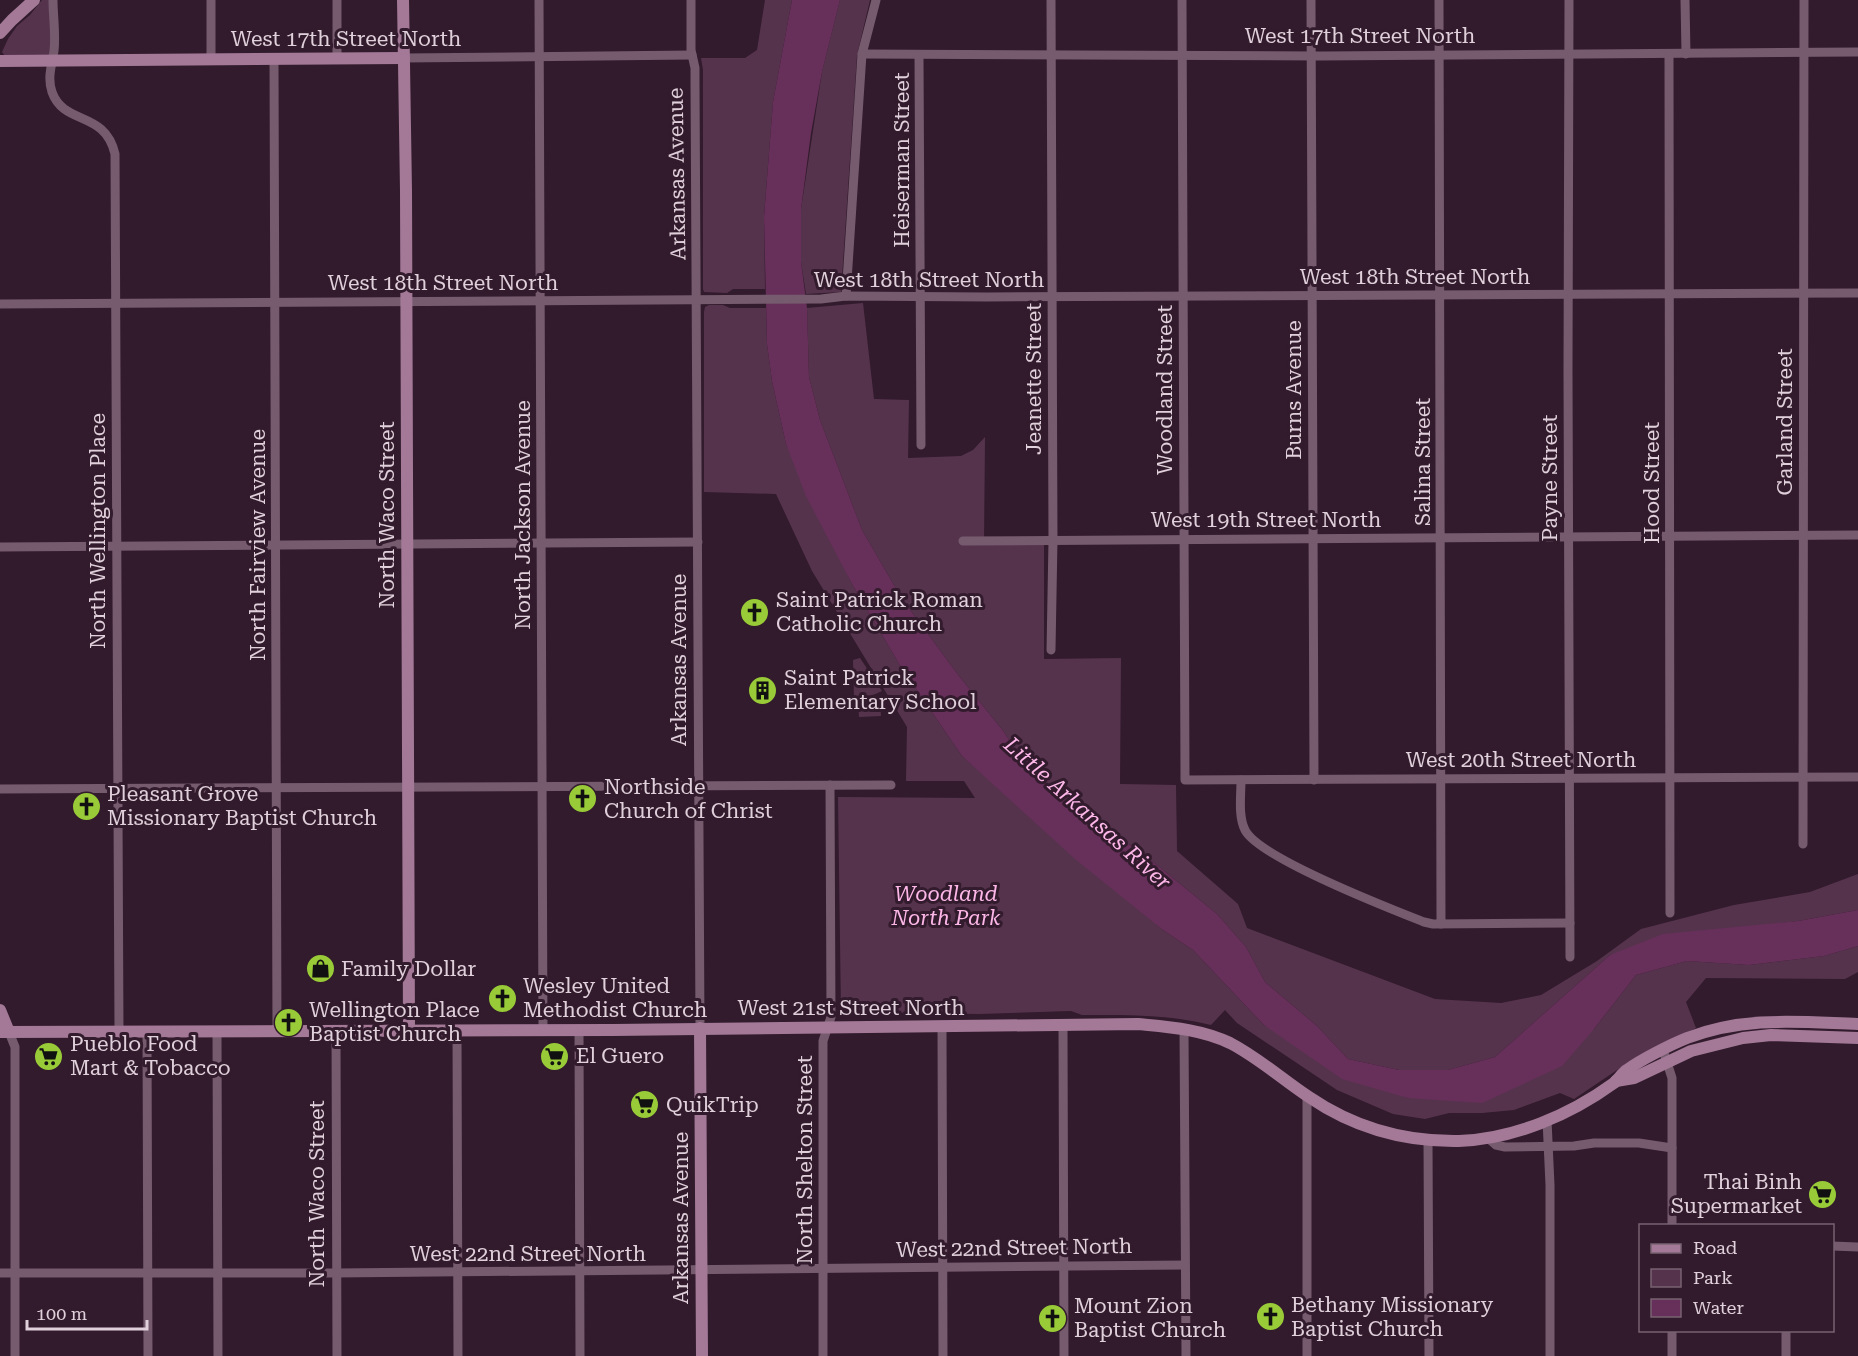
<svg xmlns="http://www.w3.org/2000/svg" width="1858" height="1356" font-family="'Roboto Serif',serif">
  <rect width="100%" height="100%" fill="#321b2c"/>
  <!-- green -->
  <g fill="#56334d">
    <polygon points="42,0 51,0 51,51 49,55 5,56 2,52 8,39 17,26 30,15"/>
    <polygon points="765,0 792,0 773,102 764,216 765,289 733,289 727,293 704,292 703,289 703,70 701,58 745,58 757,50"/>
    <polygon points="840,0 870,0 857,55 841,292 806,294 801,262 801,209 822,72"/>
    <polygon points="863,303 874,399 909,400 908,458 961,456 973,450 985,437 984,545 1044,545 1044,659 1121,658 1120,784 1176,785 1177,851 1238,904 1247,928 1435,999 1501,1003 1541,995 1597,961 1641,929 1734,905 1810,892 1858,874 1858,910 1798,921 1731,929 1610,955 1495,1057 1448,1070 1399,1070 1348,1059 1317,1026 1265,982 1246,947 1217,914 1157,865 1028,770 1004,732 959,676 902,599 862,530 820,420 809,377 807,308"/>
    <path d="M709,305H723L730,308H766L767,344L772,381L786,444L852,584L901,667L962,756L1163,930L1193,950L1264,1025L1408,1098L1594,1029L1636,975L1687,961L1749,965L1824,956L1858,946V972L1845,979L1706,978L1686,1002L1696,1028L1626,1064L1574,1099L1560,1093L1514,1110L1482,1113H1449L1425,1119L1393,1114L1337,1090L1237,1023L1225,1010L1211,1025C1167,1014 1127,1015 1082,1015L1071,1011L979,1014L841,1012L838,797L975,798L964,781H906L907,727L812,571L776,494L704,492V312L705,307Z"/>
    <path d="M860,658L882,691C872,696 864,698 854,697L853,660Z"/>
    <polygon points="880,701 881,716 859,717 858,703"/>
  </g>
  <!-- water -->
  <polygon fill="#67305a" points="792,0 840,0 822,72 811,133 801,209 801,262 807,308 809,377 820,420 862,530 902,599 959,676 1004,732 1028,770 1157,865 1217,914 1246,947 1265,982 1317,1026 1348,1059 1399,1070 1448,1070 1495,1057 1610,955 1663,934 1798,921 1858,910 1858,946 1824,956 1749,965 1687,961 1636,975 1594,1029 1562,1066 1482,1103 1408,1098 1342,1079 1264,1025 1193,950 1163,930 1075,859 962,756 901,667 852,584 806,496 786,444 772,381 767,344 764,217 773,102"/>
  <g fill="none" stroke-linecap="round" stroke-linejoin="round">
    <!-- street -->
    <g stroke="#755b6d" stroke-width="9">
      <path d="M53,0C53,16 56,35 54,51C52,65 47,77 52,92C64,126 105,110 115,154L119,1032"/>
      <polyline points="211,0 211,59"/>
      <polyline points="539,0 543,1030"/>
      <polyline points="691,0 691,50 695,68 695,82 700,1028"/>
      <polyline points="1051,0 1053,540 1051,650"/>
      <polyline points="1182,0 1185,780 1858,777"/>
      <polyline points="1311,0 1314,780"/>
      <polyline points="1439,0 1441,924"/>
      <polyline points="1569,0 1568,373 1570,957"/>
      <polyline points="1685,0 1686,54"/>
      <polyline points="862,54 1321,56 1858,52"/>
      <polyline points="1669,54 1670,913"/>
      <polyline points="919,56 921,445"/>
      <polyline points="337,58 337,0"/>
      <polyline points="404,58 692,55"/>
      <polyline points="274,59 277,1031"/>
      <polyline points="846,296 862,54 876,0"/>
      <polyline points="0,304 821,299 846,296 987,297 1858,293"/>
      <polyline points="963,541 1858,535"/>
      <polyline points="0,547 698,542"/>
      <path d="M1241,780C1241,796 1238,816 1245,830C1259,858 1391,909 1424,922L1433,924L1570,923"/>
      <polyline points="0,789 891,785"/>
      <polyline points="1803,844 1804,0"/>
      <polyline points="1063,1025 1064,1356"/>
      <polyline points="942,1027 943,1356"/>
      <polyline points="579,1029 580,1356"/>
      <polyline points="1184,1029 1186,1356"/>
      <polyline points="457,1030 458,1356"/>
      <polyline points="336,1031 337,1356"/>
      <polyline points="9,1032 15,1047 15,1356"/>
      <polyline points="147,1032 148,1356"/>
      <polyline points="217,1032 218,1356"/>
      <polyline points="1663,1050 1672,1078 1672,1226"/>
      <polyline points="1307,1096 1307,1356"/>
      <polyline points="1547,1120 1550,1185 1550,1356"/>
      <polyline points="1488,1138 1496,1145 1505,1147 1574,1146 1594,1143 1639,1143 1672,1148"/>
      <polyline points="1428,1140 1429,1356"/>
      <polyline points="1832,1246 1858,1247"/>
      <polyline points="0,1273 336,1273 1185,1265"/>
      <polyline points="1672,1330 1672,1356"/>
      <polyline points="823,1356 823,1041 831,1017 830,785"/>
      <polyline points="1786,1356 1786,1330"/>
    </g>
    <!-- secondary -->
    <g stroke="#a37997" stroke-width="12">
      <polyline points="403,0 406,191 409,1031"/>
      <polyline points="0,33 12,20 34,0"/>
      <polyline points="0,61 404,58"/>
      <polyline points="0,1010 9,1032"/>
      <polyline points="700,1028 702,1356"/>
      <path d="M0,1032L613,1030L1138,1024C1169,1027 1201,1029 1230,1043C1259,1058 1283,1080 1309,1097C1353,1127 1405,1142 1459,1141C1514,1139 1570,1115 1614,1083C1619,1079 1622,1073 1627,1070C1640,1060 1672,1044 1687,1038C1746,1016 1797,1022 1858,1024"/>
      <polyline points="1616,1081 1634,1078 1691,1051 1743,1038 1771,1035 1858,1038"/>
    </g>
  </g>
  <!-- icons -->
  <defs>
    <symbol id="church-disc" viewBox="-11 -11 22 22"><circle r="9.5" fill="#98cb37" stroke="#321b2c"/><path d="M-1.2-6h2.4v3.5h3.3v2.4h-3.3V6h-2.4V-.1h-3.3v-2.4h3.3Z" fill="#111"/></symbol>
    <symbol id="building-disc" viewBox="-11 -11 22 22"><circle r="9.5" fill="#98cb37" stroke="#321b2c"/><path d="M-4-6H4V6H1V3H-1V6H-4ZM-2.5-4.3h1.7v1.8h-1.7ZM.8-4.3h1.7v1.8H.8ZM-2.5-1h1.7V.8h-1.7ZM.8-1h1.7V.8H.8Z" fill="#111"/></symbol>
    <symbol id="shop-disc" viewBox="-11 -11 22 22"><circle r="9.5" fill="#98cb37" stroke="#321b2c"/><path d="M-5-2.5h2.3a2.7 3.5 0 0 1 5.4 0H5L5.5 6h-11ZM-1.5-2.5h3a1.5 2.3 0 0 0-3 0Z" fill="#111"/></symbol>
    <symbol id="supermarket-disc" viewBox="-11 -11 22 22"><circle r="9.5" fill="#98cb37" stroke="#321b2c"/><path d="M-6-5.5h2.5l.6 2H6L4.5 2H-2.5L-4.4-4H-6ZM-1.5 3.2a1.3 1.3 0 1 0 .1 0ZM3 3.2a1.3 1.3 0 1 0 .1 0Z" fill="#111"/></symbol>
  </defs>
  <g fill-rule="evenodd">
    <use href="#church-disc" x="738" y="596" width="33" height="33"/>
    <use href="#building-disc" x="746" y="674" width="33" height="33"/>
    <use href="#church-disc" x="566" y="782" width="33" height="33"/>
    <use href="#church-disc" x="70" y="790" width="33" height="33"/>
    <use href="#shop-disc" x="304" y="952" width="33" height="33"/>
    <use href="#church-disc" x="486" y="982" width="33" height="33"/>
    <use href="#church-disc" x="272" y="1006" width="33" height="33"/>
    <use href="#supermarket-disc" x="32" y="1040" width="33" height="33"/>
    <use href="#supermarket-disc" x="538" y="1040" width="33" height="33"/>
    <use href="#supermarket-disc" x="628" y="1088" width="33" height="33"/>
    <use href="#supermarket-disc" x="1806" y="1178" width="33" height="33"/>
    <use href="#church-disc" x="1254" y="1300" width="33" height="33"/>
    <use href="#church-disc" x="1036" y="1302" width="33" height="33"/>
  </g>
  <g text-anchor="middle" stroke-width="6" stroke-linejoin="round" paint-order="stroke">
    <!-- street labels -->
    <g font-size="21" fill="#e0d0db" stroke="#321b2c">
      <text x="1360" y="43">West 17th Street North</text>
      <text x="346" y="46">West 17th Street North</text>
      <text transform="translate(902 160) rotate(-90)" y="7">Heiserman Street</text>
      <text transform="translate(677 174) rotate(-91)" y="7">Arkansas Avenue</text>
      <text x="1415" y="284">West 18th Street North</text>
      <text x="929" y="287">West 18th Street North</text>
      <text x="443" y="290">West 18th Street North</text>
      <text transform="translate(1034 379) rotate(-90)" y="7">Jeanette Street</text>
      <text transform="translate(1165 390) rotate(-90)" y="7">Woodland Street</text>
      <text transform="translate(1294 390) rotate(-90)" y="7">Burns Avenue</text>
      <text transform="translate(1785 422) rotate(-90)" y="7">Garland Street</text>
      <text transform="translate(1423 462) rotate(-90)" y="7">Salina Street</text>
      <text transform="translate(1550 478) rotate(-90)" y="7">Payne Street</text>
      <text transform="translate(1652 483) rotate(-90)" y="7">Hood Street</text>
      <text transform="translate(387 515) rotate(-90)" y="7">North Waco Street</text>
      <text transform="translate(523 515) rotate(-90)" y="7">North Jackson Avenue</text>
      <text x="1266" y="527">West 19th Street North</text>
      <text transform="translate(98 531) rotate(-90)" y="7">North Wellington Place</text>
      <text transform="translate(258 545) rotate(-90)" y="7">North Fairview Avenue</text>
      <text transform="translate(679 660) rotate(-90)" y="7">Arkansas Avenue</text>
      <text x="1521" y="767">West 20th Street North</text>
      <text x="851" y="1015">West 21st Street North</text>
      <text transform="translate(805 1160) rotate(-90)" y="7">North Shelton Street</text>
      <text transform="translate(317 1194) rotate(-90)" y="7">North Waco Street</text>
      <text transform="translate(681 1218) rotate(-90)" y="7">Arkansas Avenue</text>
      <text transform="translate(1014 1248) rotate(-1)" y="7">West 22nd Street North</text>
      <text x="528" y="1261">West 22nd Street North</text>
    </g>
    <!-- poi labels -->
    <g font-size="21" fill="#e0d0db" stroke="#321b2c" text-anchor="start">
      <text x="776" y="607">Saint Patrick Roman<tspan x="776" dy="24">Catholic Church</tspan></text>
      <text x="784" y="685">Saint Patrick<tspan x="784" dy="24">Elementary School</tspan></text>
      <text x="604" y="794">Northside<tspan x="604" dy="24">Church of Christ</tspan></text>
      <text x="107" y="801">Pleasant Grove<tspan x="107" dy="24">Missionary Baptist Church</tspan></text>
      <text x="341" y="976">Family Dollar</text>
      <text x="523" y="993">Wesley United<tspan x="523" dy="24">Methodist Church</tspan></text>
      <text x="309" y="1017">Wellington Place<tspan x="309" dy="24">Baptist Church</tspan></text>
      <text x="70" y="1051">Pueblo Food<tspan x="70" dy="24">Mart &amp; Tobacco</tspan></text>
      <text x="576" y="1063">El Guero</text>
      <text x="666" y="1112">QuikTrip</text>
      <text x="1802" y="1189" text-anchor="end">Thai Binh<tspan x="1802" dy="24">Supermarket</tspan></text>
      <text x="1291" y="1312">Bethany Missionary<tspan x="1291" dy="24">Baptist Church</tspan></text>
      <text x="1074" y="1313">Mount Zion<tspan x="1074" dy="24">Baptist Church</tspan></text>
    </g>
    <!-- park labels -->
    <g font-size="21" font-style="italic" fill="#fcb6e8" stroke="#321b2c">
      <text x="946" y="901">Woodland<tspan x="946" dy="24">North Park</tspan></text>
    </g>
    <!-- water labels -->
    <g font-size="22" font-style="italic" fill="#fdb7e9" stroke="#321b2c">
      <text transform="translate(1088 813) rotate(42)" y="8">Little Arkansas River</text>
    </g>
  </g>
  <!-- legend -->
  <rect x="1639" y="1224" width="195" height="108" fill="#321b2c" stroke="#786372" stroke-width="1.5"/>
  <rect x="1651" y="1244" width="30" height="9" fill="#a37997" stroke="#786372" stroke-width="1.5"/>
  <text x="1693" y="1254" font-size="18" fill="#e0d0db">Road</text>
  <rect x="1651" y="1269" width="30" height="18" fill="#56334d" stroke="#786372" stroke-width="1.5"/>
  <text x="1693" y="1284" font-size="18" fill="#e0d0db">Park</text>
  <rect x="1651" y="1299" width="30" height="18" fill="#67305a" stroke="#786372" stroke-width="1.5"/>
  <text x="1693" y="1314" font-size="18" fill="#e0d0db">Water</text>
  <!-- scale -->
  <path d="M27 1320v9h120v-9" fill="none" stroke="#e0d0db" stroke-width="3"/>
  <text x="36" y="1320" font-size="18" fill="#e0d0db" stroke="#321b2c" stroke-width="4.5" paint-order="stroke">100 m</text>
</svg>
